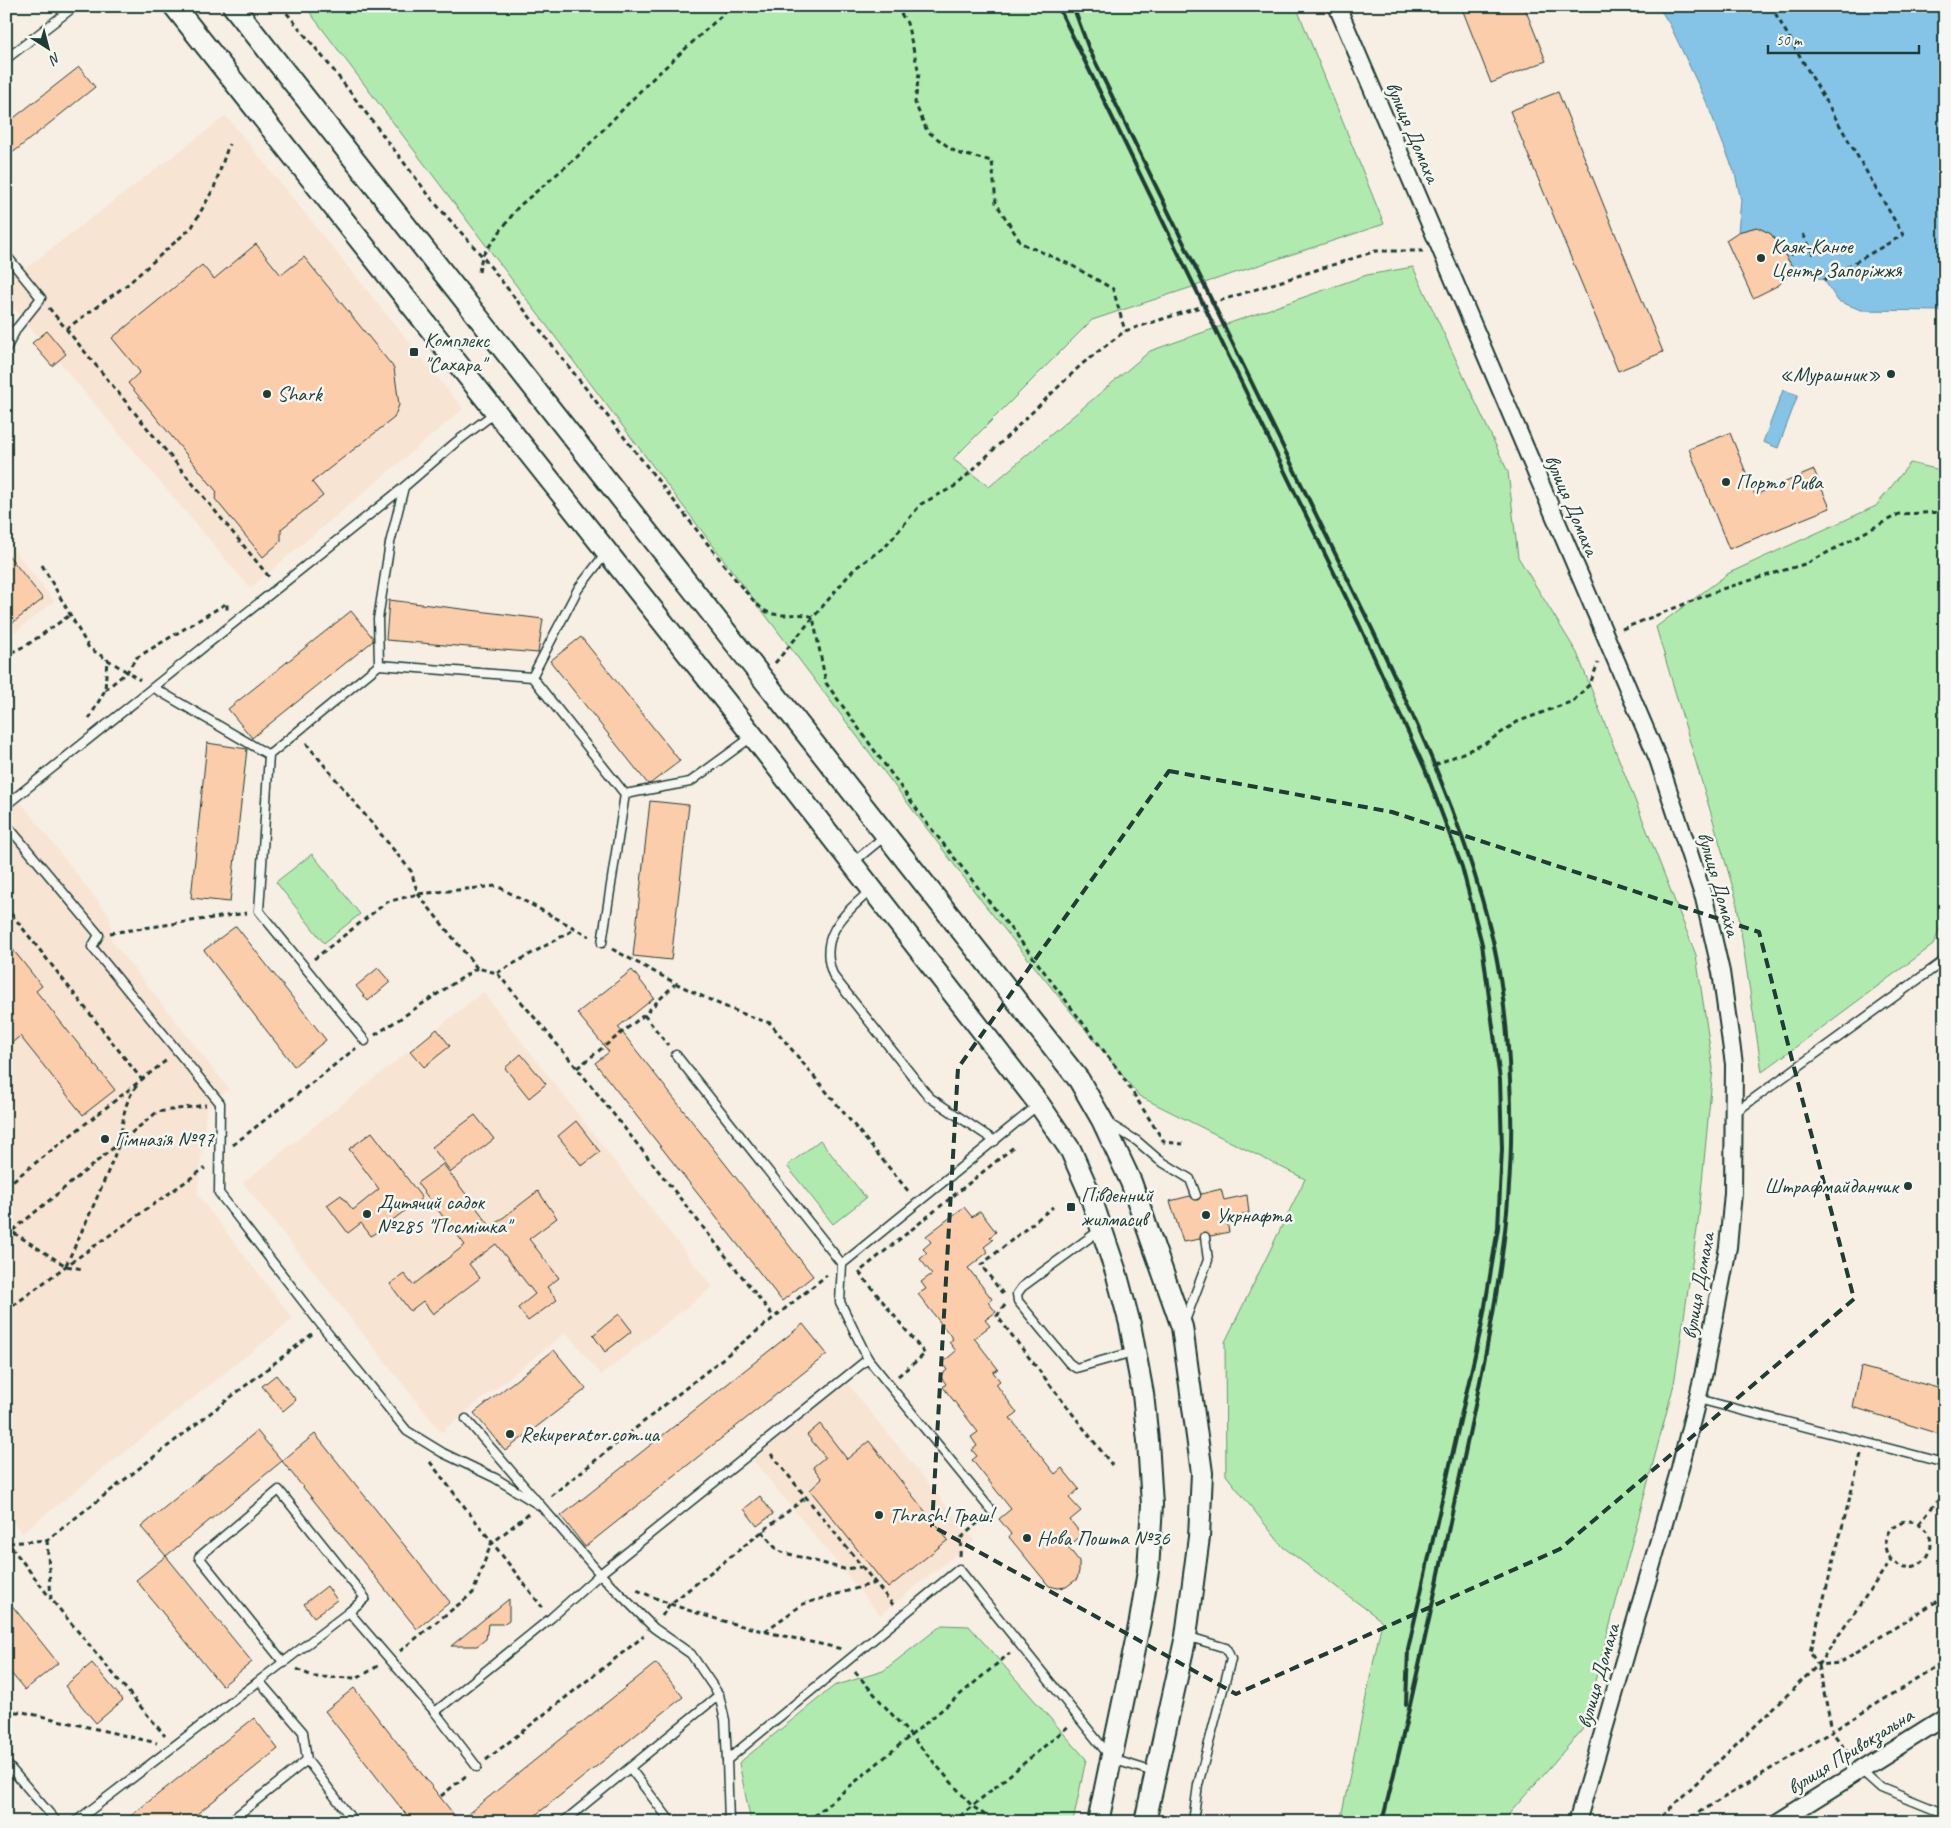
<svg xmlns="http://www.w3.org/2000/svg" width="1951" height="1828" font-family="Caveat,sans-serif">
  <rect width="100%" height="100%" fill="#f7eee4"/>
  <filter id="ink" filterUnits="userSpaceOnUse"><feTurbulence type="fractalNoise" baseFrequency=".02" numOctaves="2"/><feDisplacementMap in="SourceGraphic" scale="10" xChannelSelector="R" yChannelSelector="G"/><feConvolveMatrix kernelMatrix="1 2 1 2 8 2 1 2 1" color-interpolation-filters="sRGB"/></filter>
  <g filter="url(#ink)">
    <!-- built -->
    <g fill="#f8e4d3">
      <polygon points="226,116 463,409 250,588 6,299 6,283"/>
      <polygon points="6,540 54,601 6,639"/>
      <polygon points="6,783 110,917 112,941 229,1089 207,1105 197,1194 293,1319 22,1533 6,1513"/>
      <polygon points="483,992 712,1287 601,1375 566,1332 441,1432 243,1183"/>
      <polygon points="846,1382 974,1540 880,1615 753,1460"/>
    </g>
    <!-- green -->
    <g fill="#b1eaae" stroke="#689471">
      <polygon points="305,6 1296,6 1384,224 1092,320 953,459 989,487 1150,351 1367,275 1413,267 1508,472 1518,557 1577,653 1696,955 1713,1068 1698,1223 1674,1384 1582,1730 1502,1822 1340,1822 1382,1621 1283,1547 1226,1475 1225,1342 1305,1179 1139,1096 984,904"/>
      <polygon points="1910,463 1945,471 1945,917 1933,945 1762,1072 1736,898 1656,627 1729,573 1876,506"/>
      <polygon points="312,854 360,914 324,943 276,882"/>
      <polygon points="820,1140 866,1198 833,1224 787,1166"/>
      <polygon points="942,1625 969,1626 1086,1759 1073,1822 751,1822 739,1763 834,1686 883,1671"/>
    </g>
    <!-- water -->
    <g fill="#85c4e6" stroke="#5c8e9f">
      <polygon points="1658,6 1945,6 1945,311 1861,310 1838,301 1824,280 1794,269 1771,234 1757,227 1738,232 1741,200 1735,174 1706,101 1670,25"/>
      <polygon points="1783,390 1798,395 1778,448 1763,442"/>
    </g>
    <!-- building -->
    <g fill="#fccdab" stroke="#1f3d34">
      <polygon points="1461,6 1524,6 1546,61 1491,83"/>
      <polygon points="79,67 95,87 6,158 6,124"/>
      <polygon points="1558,92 1663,352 1618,371 1510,111"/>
      <polygon points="1757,227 1771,234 1794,269 1779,285 1753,298 1726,240 1738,232"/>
      <polygon points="256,244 281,275 304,257 394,368 399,405 394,418 312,482 323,496 281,529 281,541 263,557 215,499 217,492 128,383 140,372 112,338 202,265 214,279"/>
      <polygon points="47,331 66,354 52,366 32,343"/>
      <polygon points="1730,433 1755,495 1814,470 1830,508 1729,549 1689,449"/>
      <polygon points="6,552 43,599 6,628"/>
      <polygon points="389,600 543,619 538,653 386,640"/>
      <polygon points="351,611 373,638 373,641 252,738 228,709"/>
      <polygon points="581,637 680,761 651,783 648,784 550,661"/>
      <polygon points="207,743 247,749 230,902 191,898"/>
      <polygon points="650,801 689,805 671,960 633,956"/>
      <polygon points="236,926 326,1040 294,1066 204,950"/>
      <polygon points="6,941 42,986 36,991 115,1090 83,1115 20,1036 6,1048"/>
      <polygon points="378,968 390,982 368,1001 356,986"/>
      <polygon points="632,970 654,998 618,1027 813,1276 782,1301 595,1063 609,1052 577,1013"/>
      <polygon points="437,1029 450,1046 424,1067 410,1051"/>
      <polygon points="521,1054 546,1084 529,1098 505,1068"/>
      <polygon points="475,1115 494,1139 451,1172 432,1147"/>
      <polygon points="576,1121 600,1152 582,1166 558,1136"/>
      <polygon points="372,1132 422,1198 371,1236 361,1223 348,1233 327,1205 341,1195 353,1210 379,1189 349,1149"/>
      <polygon points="443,1164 491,1227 538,1191 557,1218 529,1239 559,1278 547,1287 557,1300 528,1321 518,1308 535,1294 496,1244 469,1264 480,1278 433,1314 423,1301 410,1311 390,1284 404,1274 413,1285 465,1245 417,1183"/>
      <polygon points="1221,1189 1224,1200 1247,1195 1249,1213 1226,1217 1229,1232 1211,1236 1204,1232 1200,1239 1183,1242 1170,1201 1190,1196 1198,1200 1201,1194"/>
      <polygon points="964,1207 972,1217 980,1211 996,1232 990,1237 993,1240 984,1247 988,1252 968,1268 992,1299 988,1302 996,1312 985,1320 990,1326 974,1338 998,1369 993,1372 1000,1381 996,1384 1017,1413 1010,1418 1055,1474 1062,1468 1079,1489 1069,1498 1081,1511 1070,1520 1082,1535 1068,1547 1079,1561 1079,1571 1077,1579 1066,1587 1058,1588 1049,1586 1009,1537 1011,1534 999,1519 1011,1509 972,1460 977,1456 972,1450 977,1446 971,1437 978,1432 943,1387 946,1384 940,1376 947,1370 942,1363 956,1351 949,1342 953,1339 918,1294 926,1289 921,1282 932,1274 920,1259 927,1253 923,1249 931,1242 926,1236"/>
      <polygon points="619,1314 632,1331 605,1352 593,1335"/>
      <polygon points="803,1324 827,1354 585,1547 561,1516"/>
      <polygon points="554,1350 586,1389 505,1451 474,1413"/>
      <polygon points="1861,1367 1945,1390 1945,1436 1853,1407"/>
      <polygon points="276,1375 296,1400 283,1411 262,1386"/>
      <polygon points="820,1424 847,1459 869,1441 948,1540 888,1588 810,1490 822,1479 813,1467 825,1457 807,1435"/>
      <polygon points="257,1431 282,1461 166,1556 141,1527"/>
      <polygon points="315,1434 450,1602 417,1629 282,1461"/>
      <polygon points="760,1496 773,1514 757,1526 744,1509"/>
      <polygon points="166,1556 252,1662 222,1686 136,1580"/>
      <polygon points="327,1586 337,1600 314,1617 304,1604"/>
      <polygon points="6,1598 58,1663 25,1690 6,1667"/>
      <polygon points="509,1599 509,1620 503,1624 488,1624 486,1639 477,1646 451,1646"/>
      <polygon points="92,1663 123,1700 96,1723 65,1686"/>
      <polygon points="656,1663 683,1697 527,1822 412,1822 325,1711 354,1688 459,1821"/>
      <polygon points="254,1718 278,1749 187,1822 123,1822"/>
    </g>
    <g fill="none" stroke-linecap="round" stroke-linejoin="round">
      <defs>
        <g id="service">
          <polyline points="6,59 75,6"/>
          <polyline points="6,255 41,298 17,328 6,336"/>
          <polyline points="6,349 16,330"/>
          <polyline points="379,665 378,619 390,543 404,487 455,443 496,412"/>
          <polyline points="532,677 578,589 606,553"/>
          <polyline points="154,688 269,755"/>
          <polyline points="625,794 690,782 753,736"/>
          <polyline points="6,805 404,487"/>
          <polyline points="6,824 99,935 92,947 220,1103 219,1193 322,1326 407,1431 443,1453 495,1478 539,1505"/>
          <polyline points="852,863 885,836"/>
          <path d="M871,890C844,914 816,937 834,977L929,1097L995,1141"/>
          <polyline points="365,1041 259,911 269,755 379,665 532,677 625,794 602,943"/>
          <polyline points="676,1055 842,1264"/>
          <polyline points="1734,1113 1945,960"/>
          <polyline points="1109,1124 1137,1141 1159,1160 1190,1179 1196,1195"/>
          <polyline points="1100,1230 1022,1287 1017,1294 1018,1301 1069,1363 1076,1368 1133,1352"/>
          <polyline points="1185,1321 1208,1260 1205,1237"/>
          <polyline points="1698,1399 1945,1463"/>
          <polyline points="466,1419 600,1574 654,1628 691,1654 719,1695 725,1720 727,1760"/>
          <polyline points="991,1510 868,1359 840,1302 842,1264 1038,1105"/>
          <polyline points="1186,1636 1226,1648 1231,1659 1198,1785 1193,1822"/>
          <polyline points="284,1663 199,1557 279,1490 365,1598 349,1612 435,1712 551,1618 600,1574 868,1359"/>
          <polyline points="260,1682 303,1732 307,1760"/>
          <polyline points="435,1712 477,1767"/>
          <polyline points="6,1763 57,1822"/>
          <polyline points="630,1768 671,1822"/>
          <polyline points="1861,1770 1881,1788 1945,1814"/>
          <polyline points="75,1822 349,1612"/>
          <polyline points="229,1822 307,1760 354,1822"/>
          <polyline points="563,1822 719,1695"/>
          <polyline points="729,1822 727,1760 959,1569 1112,1759 1154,1772"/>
        </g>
        <g id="minor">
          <polyline points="1337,6 1658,759 1704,898 1721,972 1734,1064 1733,1193 1728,1247 1704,1372 1680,1468 1577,1822"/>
          <polyline points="1778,1822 1945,1717"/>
        </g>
        <g id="tertiary">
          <polyline points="174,6 753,736 1039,1104 1071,1151 1089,1192 1116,1272 1130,1324 1143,1394 1148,1441 1152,1505 1148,1571 1140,1621 1098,1822"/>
          <polyline points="233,6 1079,1080 1102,1120 1131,1182 1182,1327 1202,1473 1199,1537 1186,1636 1145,1822"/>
        </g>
      </defs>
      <!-- service casing -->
      <use href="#service" stroke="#1f3d34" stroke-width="11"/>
      <!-- minor casing -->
      <use href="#minor" stroke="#1f3d34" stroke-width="20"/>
      <!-- tertiary casing -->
      <use href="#tertiary" stroke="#1f3d34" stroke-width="24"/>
      <!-- path -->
      <g stroke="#1f3d34" stroke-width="3" stroke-dasharray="5 4" stroke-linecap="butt">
        <path d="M281,6L331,67L434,202L482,256L743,589C750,596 760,610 770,613C784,618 800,611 813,617L826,683L926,822L1030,953L1119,1071L1164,1142L1183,1144"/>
        <polyline points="896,6 907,23 919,73 915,103 927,131 957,153 992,161 996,203 1021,243 1071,265 1113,289 1125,331"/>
        <polyline points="1771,6 1903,235 1824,280"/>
        <polyline points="1803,234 1815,257"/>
        <polyline points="1791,255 1809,246"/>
        <polyline points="479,272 482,256 518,207 576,158 648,83 732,6"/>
        <polyline points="49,308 270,578"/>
        <polyline points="66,329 128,284 192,227 214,188 229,144"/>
        <polyline points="42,565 89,648 140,680"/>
        <polyline points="1622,629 1722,589 1808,563 1899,514 1945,512"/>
        <polyline points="6,660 12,652 27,645 70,615"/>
        <polyline points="775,663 854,569 886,546 921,504 957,485 1082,364 1125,331 1376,251 1423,251"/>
        <polyline points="105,690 127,672 136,658 227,603 227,610"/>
        <polyline points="89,719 105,690 107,659"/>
        <polyline points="306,743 411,871 418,894 477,968 497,973 577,1068 774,1317"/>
        <polyline points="1435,765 1486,743 1517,722 1573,701 1590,684 1598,663"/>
        <polyline points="6,907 142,1080"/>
        <polyline points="110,933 247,913"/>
        <path d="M612,949C664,977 714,1006 770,1023L909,1192"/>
        <polyline points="314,959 387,902 418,894 497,886 589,936"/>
        <polyline points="497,973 575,929"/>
        <polyline points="644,1015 668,1045"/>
        <polyline points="375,1035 477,968"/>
        <polyline points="577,1068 644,1015 675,984"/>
        <polyline points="233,1145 356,1048"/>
        <polyline points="6,1186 168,1059"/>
        <polyline points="6,1228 66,1266 83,1269"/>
        <polyline points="6,1236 157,1112 206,1105"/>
        <path d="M66,1265C84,1227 102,1188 117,1149C126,1123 119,1108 138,1084"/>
        <polyline points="1003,1294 981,1265 1053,1207"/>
        <polyline points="1005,1305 997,1316 1112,1465"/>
        <polyline points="6,1311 66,1266 205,1168"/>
        <polyline points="898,1376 925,1354 859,1272 1015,1146"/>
        <polyline points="771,1454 894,1606"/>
        <polyline points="1861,1454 1810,1652 1818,1665 1839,1663 1945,1596"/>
        <polyline points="430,1462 542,1607"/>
        <polyline points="551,1496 827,1275"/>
        <circle cx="1908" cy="1544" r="23"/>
        <polyline points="1919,1523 1945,1492"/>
        <polyline points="762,1531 778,1551 844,1569 861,1567"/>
        <polyline points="6,1540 51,1599"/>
        <polyline points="47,1540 51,1599 165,1736"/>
        <polyline points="9,1543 47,1540 312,1334"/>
        <polyline points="960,1556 961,1538 982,1519"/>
        <path d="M637,1590C702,1620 772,1633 842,1649"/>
        <polyline points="662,1616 669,1605 805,1498"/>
        <polyline points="765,1631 803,1604 875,1583"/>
        <polyline points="400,1651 473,1593 491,1544 528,1514"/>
        <polyline points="1818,1666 1833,1733 1851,1757"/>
        <polyline points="297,1669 314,1677 358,1678 378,1666"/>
        <polyline points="855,1672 972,1806 995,1822"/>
        <polyline points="6,1712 23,1712 157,1743"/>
        <polyline points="486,1760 644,1636"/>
        <polyline points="441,1796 467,1775"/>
        <polyline points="408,1822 411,1820"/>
        <polyline points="807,1822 1010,1653"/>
        <polyline points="953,1822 1070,1725"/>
        <polyline points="1656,1822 1818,1665 1891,1560"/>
        <polyline points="1684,1822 1945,1662"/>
      </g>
      <!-- service -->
      <use href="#service" stroke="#f6f6f2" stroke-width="8"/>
      <!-- minor -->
      <use href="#minor" stroke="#f6f6f2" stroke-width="16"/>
      <!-- tertiary -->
      <use href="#tertiary" stroke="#f6f6f2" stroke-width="20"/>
      <!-- rail -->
      <g stroke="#1f3d34" stroke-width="4">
        <polyline points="1058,6 1359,624 1425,769 1462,867 1482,944 1500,1080 1502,1149 1498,1228 1482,1324 1408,1649 1406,1704"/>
        <path d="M1073,6L1089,49C1162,198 1235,348 1308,498C1377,641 1456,785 1493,941C1503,986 1508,1035 1510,1081C1518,1218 1487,1349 1459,1481C1434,1595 1411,1709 1382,1822"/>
      </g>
    </g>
  </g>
  <!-- marked area -->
  <path fill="none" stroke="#1f3d34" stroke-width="4" stroke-dasharray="10 6" stroke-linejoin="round" d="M1169,771L1392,812L1759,932L1854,1299L1560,1549L1236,1694L932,1526L958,1068Z"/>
  <!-- markers -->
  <g fill="#1f3d34" stroke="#f6f6f2" stroke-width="2">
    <circle cx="1761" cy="258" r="5"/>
    <rect x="409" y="347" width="10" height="10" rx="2.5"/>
    <circle cx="1891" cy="374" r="5"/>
    <circle cx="267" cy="394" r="5"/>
    <circle cx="1726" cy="482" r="5"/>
    <circle cx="105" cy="1139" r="5"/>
    <circle cx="1908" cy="1186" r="5"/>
    <rect x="1066" y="1202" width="10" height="10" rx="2.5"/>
    <circle cx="367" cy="1214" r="5"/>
    <circle cx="1206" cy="1215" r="5"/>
    <circle cx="510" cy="1434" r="5"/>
    <circle cx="879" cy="1515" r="5"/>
    <circle cx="1027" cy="1538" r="5"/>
  </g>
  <g text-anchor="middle" stroke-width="5" stroke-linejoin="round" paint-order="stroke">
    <!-- street labels -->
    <g font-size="21" fill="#1f3d34" stroke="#f6f6f2">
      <text transform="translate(1413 132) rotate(67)" y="7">вулиця Домаха</text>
      <text transform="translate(1572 505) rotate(67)" y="7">вулиця Домаха</text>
      <text transform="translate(1719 884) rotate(74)" y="7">вулиця Домаха</text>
      <text transform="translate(1698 1286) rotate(-80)" y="7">вулиця Домаха</text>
      <text transform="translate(1598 1676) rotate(-74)" y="7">вулиця Домаха</text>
      <text transform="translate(1850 1751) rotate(-32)" y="7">вулиця Привокзальна</text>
    </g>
    <!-- poi labels -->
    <g font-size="21" fill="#1f3d34" stroke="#f6f6f2" text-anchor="start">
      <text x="1771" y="253">Каяк-Каное<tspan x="1771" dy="24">Центр Запоріжжя</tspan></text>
      <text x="424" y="347">Комплекс<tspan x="424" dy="24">"Сахара"</tspan></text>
      <text x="1881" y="381" text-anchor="end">«Мурашник»</text>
      <text x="277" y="401">Shark</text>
      <text x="1736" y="489">Порто Рива</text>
      <text x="115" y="1146">Гімназія №97</text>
      <text x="1898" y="1193" text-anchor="end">Штрафмайданчик</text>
      <text x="1081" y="1202">Південний<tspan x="1081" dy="24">жилмасив</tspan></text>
      <text x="377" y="1209">Дитячий садок<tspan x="377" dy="24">№285 "Посмішка"</tspan></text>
      <text x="1216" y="1222">Укрнафта</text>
      <text x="520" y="1441">Rekuperator.com.ua</text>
      <text x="889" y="1522">Thrash! Траш!</text>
      <text x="1037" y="1545">Нова Пошта №36</text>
    </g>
  </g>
  <!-- margin -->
  <rect width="1951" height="1828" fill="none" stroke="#f6f6f2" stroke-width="25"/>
  <rect x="12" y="12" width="1926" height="1803" fill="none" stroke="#1f3d34" stroke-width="2" filter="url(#ink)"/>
  <!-- north arrow -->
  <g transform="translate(48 48) rotate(144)" stroke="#f6f6f2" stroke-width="4" paint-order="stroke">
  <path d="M0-4L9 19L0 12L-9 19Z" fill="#1f3d34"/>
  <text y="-8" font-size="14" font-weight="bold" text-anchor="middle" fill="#1f3d34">N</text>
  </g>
  <!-- scale -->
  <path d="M1768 45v8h151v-8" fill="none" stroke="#1f3d34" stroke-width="2.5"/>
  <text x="1776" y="45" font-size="15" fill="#1f3d34" stroke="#f6f6f2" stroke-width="4" paint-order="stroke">50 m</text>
</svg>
